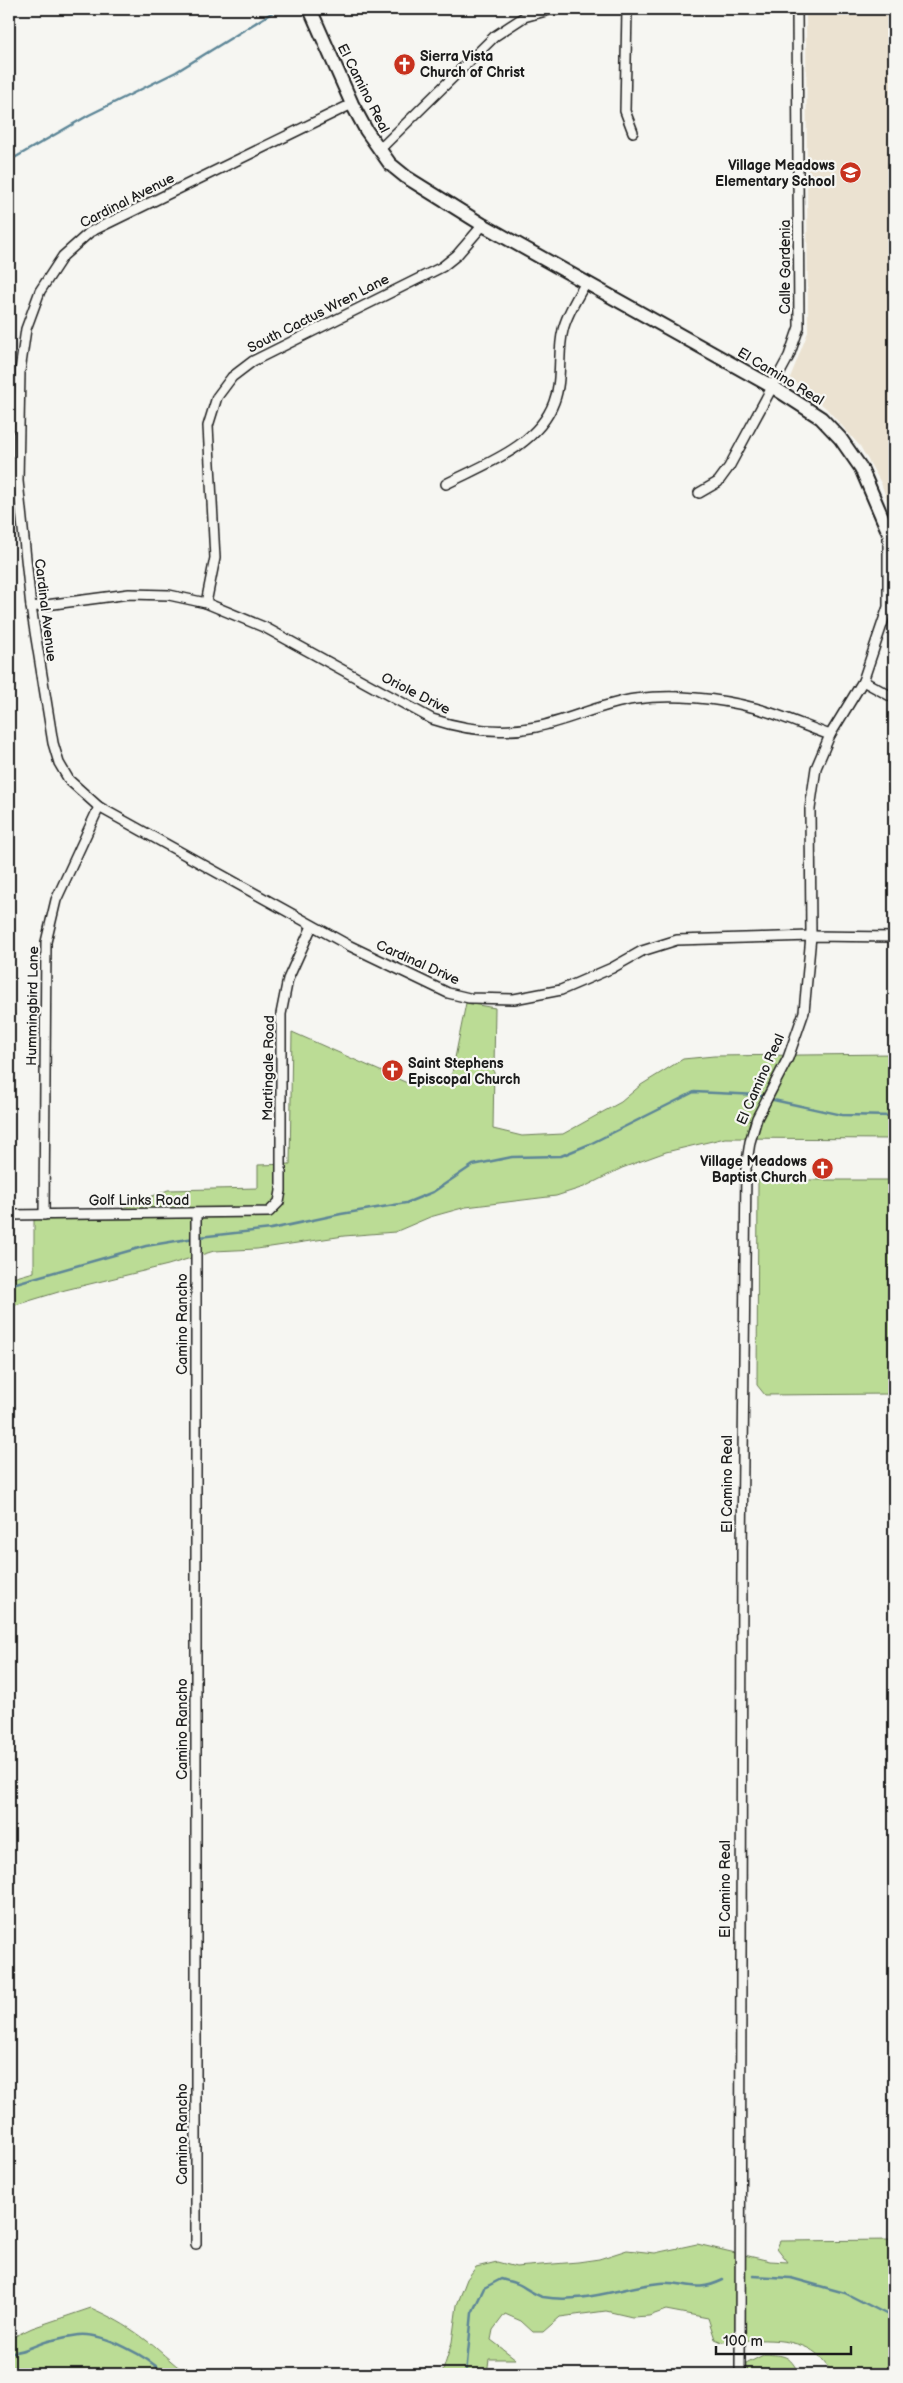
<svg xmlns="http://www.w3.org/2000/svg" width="903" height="2383" font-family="'Balsamiq Sans',sans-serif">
  <rect width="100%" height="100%" fill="#f6f6f2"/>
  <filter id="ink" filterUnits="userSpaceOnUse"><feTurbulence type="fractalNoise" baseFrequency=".02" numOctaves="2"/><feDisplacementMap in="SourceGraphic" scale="10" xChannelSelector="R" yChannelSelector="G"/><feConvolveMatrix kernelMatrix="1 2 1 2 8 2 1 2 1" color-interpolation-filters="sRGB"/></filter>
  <g filter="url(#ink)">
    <!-- built -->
    <polygon fill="#ebe2d1" points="822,9 894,9 894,514 891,512 881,483 860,446 826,408 790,378 808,332 806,14"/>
    <!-- green -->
    <g fill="#bbdc95" stroke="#6c7c58">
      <polygon points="466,1003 495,1008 493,1129 522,1136 563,1134 621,1102 641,1085 683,1059 714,1056 894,1054 894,1139 725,1138 666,1152 622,1168 584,1187 556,1196 466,1207 430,1217 395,1232 344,1236 257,1249 214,1251 168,1265 65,1290 9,1307 9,1279 34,1272 34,1220 117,1210 168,1190 258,1188 258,1165 290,1164 292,1032 414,1086 450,1083"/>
      <polygon points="758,1180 894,1180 891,1394 765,1395 757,1385"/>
      <path d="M894,2240V2374C877,2374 856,2378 840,2374C829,2372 824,2361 817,2354C795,2335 748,2340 722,2342L715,2339L708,2318L666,2310L649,2316L632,2317L606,2311L560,2317L543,2332H533L521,2321L505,2314L493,2330L491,2340L516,2359H489L487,2374H442L452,2342L457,2305L467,2279L476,2267L497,2262L516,2267L578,2262L599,2259L627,2250L655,2253L697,2244L770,2261L788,2262L777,2248L780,2241Z"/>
      <path d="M91,2308C109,2316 126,2325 142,2337C158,2348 171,2363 188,2374H9V2336H15L32,2328Z"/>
      <path d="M765,2354C785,2356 789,2354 799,2374H746V2364Z"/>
    </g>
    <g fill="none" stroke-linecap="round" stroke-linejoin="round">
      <!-- stream -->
      <g stroke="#5d8697" stroke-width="2.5">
        <polyline points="9,161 89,115 176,72 278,9"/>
        <polyline points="769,1099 842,1115 894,1116"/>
        <polyline points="199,1237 271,1229 341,1214 406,1203 433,1192 473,1165 512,1157 561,1156 590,1144 694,1092 759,1095 764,1097"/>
        <polyline points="9,1285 146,1246 194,1238"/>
        <polyline points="753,2276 791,2278 845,2293 894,2318"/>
        <path d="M9,2352C25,2353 37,2343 53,2340C61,2338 71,2336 79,2335C105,2333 148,2357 165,2374"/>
        <path d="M466,2374L472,2313L484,2288L501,2279C507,2281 514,2282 520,2285C527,2289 535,2295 543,2297C584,2304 621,2287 660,2283C686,2281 694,2294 723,2280"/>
      </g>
      <defs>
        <g id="street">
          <polyline points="627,9 625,111 633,132"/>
          <polyline points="352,104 90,232 63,256 40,291 26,329 20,371 18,481 31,607 53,743 59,763 69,780 99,807 348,945 448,993 469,998 514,999 561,990 612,968 642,951 677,940 811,936 894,937"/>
          <polyline points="379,150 495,36 524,17 553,9 565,9"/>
          <path d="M446,484C485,464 538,446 554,402C563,379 557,353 563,330C567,313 578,297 586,282"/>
          <polyline points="699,493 718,482 729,467 789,356 799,327 797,9"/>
          <polyline points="206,603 215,558 208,426 217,397 232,377 253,361 442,267 457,255 483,225"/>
          <path d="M31,607L129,594L169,595L206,603L266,628L432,719C465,730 501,734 536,727C570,720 600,704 635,699C673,694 718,698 755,708C781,715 805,726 830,735"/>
          <polyline points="863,681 894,698"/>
          <polyline points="9,1215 269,1212 279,1202 281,1191 281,1014 288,979 312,926"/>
          <polyline points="44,1215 46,942 56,900 99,807"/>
          <polyline points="196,2244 196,1214"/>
          <polyline points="740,2374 742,1552 746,1168 750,1142 757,1118 788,1058 804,1012 811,936 810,809 816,768 830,735 863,681 888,607 888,531"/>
        </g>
        <polyline id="secondary" points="310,9 352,104 366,130 390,164 406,177 483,225 773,387 821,418 840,438 861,468 888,531 894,531"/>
      </defs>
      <!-- street casing -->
      <use href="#street" stroke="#1c1c1c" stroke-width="12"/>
      <!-- secondary casing -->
      <use href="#secondary" stroke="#1c1c1c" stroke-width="16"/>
      <!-- street -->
      <use href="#street" stroke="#f6f6f2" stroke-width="9"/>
      <!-- secondary -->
      <use href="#secondary" stroke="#f6f6f2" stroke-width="12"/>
    </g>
  </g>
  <!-- icons -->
  <defs>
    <symbol id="church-disc" viewBox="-11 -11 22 22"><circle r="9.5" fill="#c8321e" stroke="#f6f6f2"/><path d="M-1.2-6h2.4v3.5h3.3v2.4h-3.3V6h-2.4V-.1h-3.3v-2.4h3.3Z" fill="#fff"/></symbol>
    <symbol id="school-disc" viewBox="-11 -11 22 22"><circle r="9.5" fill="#c8321e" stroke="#f6f6f2"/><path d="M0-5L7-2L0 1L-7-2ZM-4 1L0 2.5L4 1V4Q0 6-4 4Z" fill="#fff"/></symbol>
  </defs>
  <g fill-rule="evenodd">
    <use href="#church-disc" x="392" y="52" width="25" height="25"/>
    <use href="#school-disc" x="838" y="160" width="25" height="25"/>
    <use href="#church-disc" x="380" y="1058" width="25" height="25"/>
    <use href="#church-disc" x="810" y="1156" width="25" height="25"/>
  </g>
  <g text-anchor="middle" stroke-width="4.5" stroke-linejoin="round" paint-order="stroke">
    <!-- poi labels -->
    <g font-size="14" font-weight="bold" fill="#1c1c1c" stroke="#f6f6f2" text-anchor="start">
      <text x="420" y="61">Sierra Vista<tspan x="420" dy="16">Church of Christ</tspan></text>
      <text x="835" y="170" text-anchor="end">Village Meadows<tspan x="835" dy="16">Elementary School</tspan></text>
      <text x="408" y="1068">Saint Stephens<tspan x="408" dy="16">Episcopal Church</tspan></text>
      <text x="807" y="1166" text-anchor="end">Village Meadows<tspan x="807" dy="16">Baptist Church</tspan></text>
    </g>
    <!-- street labels -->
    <g font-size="14" fill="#1c1c1c" stroke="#f6f6f2">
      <text transform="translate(364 88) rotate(63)" y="5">El Camino Real</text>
      <text transform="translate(127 200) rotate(-27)" y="5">Cardinal Avenue</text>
      <text transform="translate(785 267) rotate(-90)" y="5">Calle Gardenia</text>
      <text transform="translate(318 313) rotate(-27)" y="5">South Cactus Wren Lane</text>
      <text transform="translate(781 376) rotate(31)" y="5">El Camino Real</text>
      <text transform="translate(46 610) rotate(83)" y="5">Cardinal Avenue</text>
      <text transform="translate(416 693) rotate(27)" y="5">Oriole Drive</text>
      <text transform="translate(418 962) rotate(24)" y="5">Cardinal Drive</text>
      <text transform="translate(32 1006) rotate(-89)" y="5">Hummingbird Lane</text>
      <text transform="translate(268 1068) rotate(-89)" y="5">Martingale Road</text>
      <text transform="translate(760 1079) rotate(-66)" y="5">El Camino Real</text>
      <text x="139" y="1205">Golf Links Road</text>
      <text transform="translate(182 1324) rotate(-90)" y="5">Camino Rancho</text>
      <text transform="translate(727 1484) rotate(-90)" y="5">El Camino Real</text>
      <text transform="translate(182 1729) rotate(-90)" y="5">Camino Rancho</text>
      <text transform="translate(725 1889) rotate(-90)" y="5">El Camino Real</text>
      <text transform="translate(182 2134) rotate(-90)" y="5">Camino Rancho</text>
    </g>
  </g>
  <!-- margin -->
  <rect width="903" height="2383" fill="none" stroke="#f6f6f2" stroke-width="30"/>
  <rect x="15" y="15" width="873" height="2353" fill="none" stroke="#1c1c1c" stroke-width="2" filter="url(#ink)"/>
  <!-- scale -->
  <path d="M716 2346v8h135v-8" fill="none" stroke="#1c1c1c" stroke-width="2.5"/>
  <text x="723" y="2346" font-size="15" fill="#1c1c1c" stroke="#f6f6f2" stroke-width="4" paint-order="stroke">100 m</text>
</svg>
